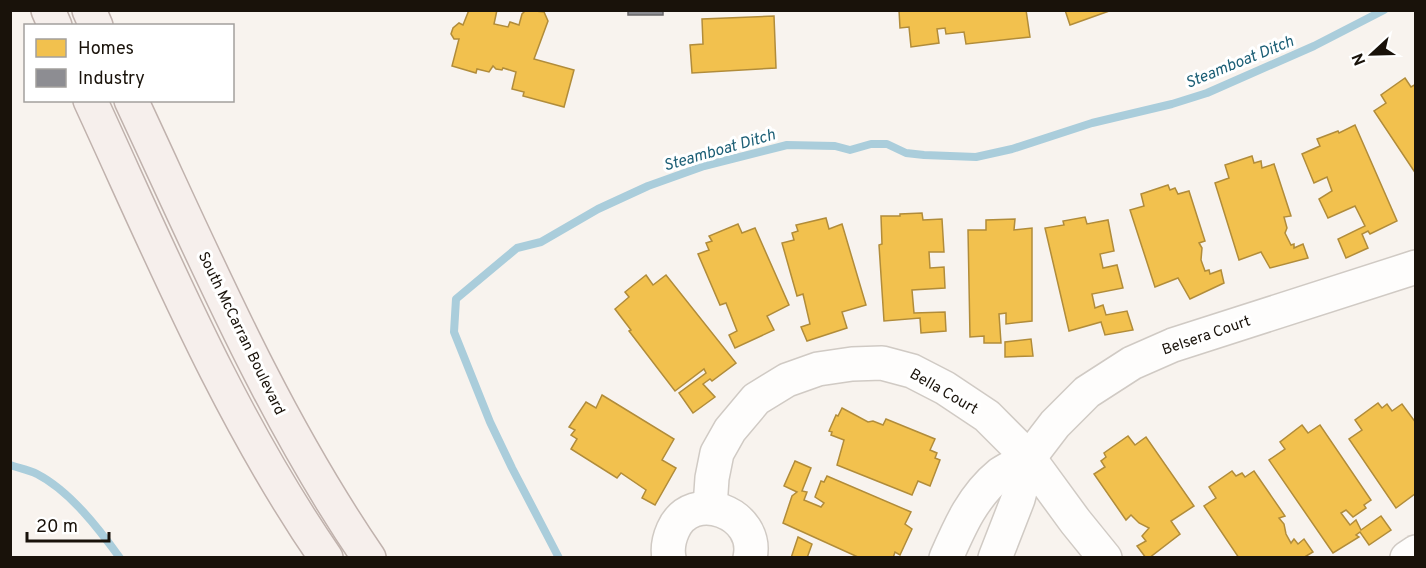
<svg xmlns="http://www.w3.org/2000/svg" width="1426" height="568" font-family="Overpass,sans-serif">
  <rect width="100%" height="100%" fill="#f8f3ee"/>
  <!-- homes -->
  <g fill="#f2c14e" stroke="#b18c3a" stroke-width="1.5">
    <polygon points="497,10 494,24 508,27 510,22 519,25 522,14 526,10 544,12 548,21 534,59 574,70 564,107 523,96 524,92 512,89 516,72 503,68 502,70 496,69 493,66 489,72 477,69 476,73 452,66 459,39 454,39 451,34 453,28 459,23 463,25 469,10"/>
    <polygon points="899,10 1026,10 1030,37 966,44 964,32 946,34 945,28 937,29 939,43 911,47 909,27 900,28"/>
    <polygon points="1065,10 1112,10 1070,25"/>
    <polygon points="774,16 776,68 692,73 690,45 703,44 702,19"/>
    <polygon points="1405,78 1411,87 1416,84 1416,174 1374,111 1386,103 1381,95"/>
    <polygon points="1355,125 1397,221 1370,234 1368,231 1362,234 1368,248 1346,258 1338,239 1365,226 1355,206 1328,218 1319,199 1332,191 1327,177 1314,183 1302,154 1320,146 1317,139 1338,131 1339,133"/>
    <polygon points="1252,156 1254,163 1261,161 1262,168 1274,164 1291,216 1284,217 1287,228 1285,233 1291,245 1294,244 1294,248 1303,244 1308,258 1270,268 1261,252 1239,260 1215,183 1229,178 1225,165"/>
    <polygon points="1168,185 1170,190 1175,188 1178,194 1189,191 1205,241 1199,243 1202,248 1201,260 1205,271 1209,270 1210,274 1221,270 1224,283 1190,299 1178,278 1155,287 1130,210 1144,206 1141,194"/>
    <polygon points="922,213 923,220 942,219 944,252 929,252 930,268 944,267 945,288 912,290 914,313 945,312 946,331 921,333 920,318 884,321 879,245 882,244 881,216 900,216 900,214"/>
    <polygon points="1085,217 1087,224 1108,220 1114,251 1100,254 1103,268 1117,265 1123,288 1092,294 1095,308 1103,305 1106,315 1127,311 1133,330 1105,335 1101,322 1069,331 1045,228 1064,225 1063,221"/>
    <polygon points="826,218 829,229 842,224 866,305 842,312 847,328 807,341 801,327 810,324 803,294 797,296 782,243 794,240 792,233 798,231 796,225"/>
    <polygon points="1015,219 1014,230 1032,228 1032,321 1006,324 1006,313 999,314 1001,343 984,343 984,336 970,337 968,230 986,230 986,220"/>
    <polygon points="738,224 742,233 755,228 789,305 767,316 774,330 735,348 729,335 737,331 726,303 720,305 698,254 709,250 706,243 712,241 709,236"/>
    <polygon points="646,275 653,285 666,275 736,363 712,381 710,379 703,384 715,397 693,413 679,393 706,373 704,369 675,391 629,331 631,330 615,309 629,297 625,292"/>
    <polygon points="1031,339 1033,356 1005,357 1005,342"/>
    <polygon points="602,395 674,439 662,460 676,468 655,505 642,498 646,490 621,473 617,478 571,449 577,439 571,435 575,430 569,427 586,402 596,408"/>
    <polygon points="1378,403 1382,408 1387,404 1392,411 1402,404 1416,423 1416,493 1396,508 1349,439 1362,430 1355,420"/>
    <polygon points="842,408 868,422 873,421 883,425 886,419 935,439 930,450 937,453 935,458 940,460 930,486 918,481 912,495 837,465 844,440 831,435 832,432 829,431 836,415 838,416"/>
    <polygon points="1302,425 1308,433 1320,425 1371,500 1364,505 1366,508 1353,517 1346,510 1341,513 1350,525 1356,520 1361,530 1381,516 1391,530 1369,545 1360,532 1356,535 1359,537 1333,553 1269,460 1285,449 1280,442"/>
    <polygon points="1128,436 1135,445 1146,437 1194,506 1171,521 1180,534 1149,558 1146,558 1137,546 1146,541 1142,536 1149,528 1139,523 1131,515 1126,520 1094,474 1105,467 1101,461 1106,457 1104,453"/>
    <polygon points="795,461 811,468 802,491 807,492 804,500 821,507 824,503 815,497 821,481 824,482 827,476 911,512 905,524 912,529 900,555 895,552 893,558 860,558 783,523 792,496 797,492 784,486"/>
    <polygon points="1232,471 1236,476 1242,473 1245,477 1254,471 1285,516 1279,518 1284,524 1286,534 1291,543 1294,539 1298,544 1304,539 1313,552 1303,558 1239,558 1204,506 1216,498 1209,487"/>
    <polygon points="798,537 812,544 807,558 791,558"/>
  </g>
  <!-- industry -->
  <rect fill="#8d8d92" stroke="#6a6869" stroke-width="1.5" x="628" y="10" width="35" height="5"/>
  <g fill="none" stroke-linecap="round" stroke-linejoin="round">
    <!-- stream -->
    <g stroke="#aacddb" stroke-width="8">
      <path d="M10,465C19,468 30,470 37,474C70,491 99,529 120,558"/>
      <polyline points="559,558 512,468 490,422 454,332 456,299 517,248 541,242 598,209 648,186 704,166 787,145 835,146 850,150 871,144 887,144 906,153 924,155 976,157 1012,149 1092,123 1172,104 1207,93 1314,46 1384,10"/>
    </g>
    <defs>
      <g id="minor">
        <polyline points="710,507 712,478 717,453 730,430 756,399 787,380 818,369 852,364 882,363 912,371 945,388 987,416 1029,458 1075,521 1105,558"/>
        <path d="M669,558C667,548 669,539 673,530C692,487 760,513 750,558"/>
        <path d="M946,558C960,526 973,496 1000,474C1009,468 1020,463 1029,458"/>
        <polyline points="995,558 1018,499 1029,458 1055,424 1087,392 1132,363 1173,345 1416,267"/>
        <polyline points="1407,558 1416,552"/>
      </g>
      <g id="major">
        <polyline points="48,10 55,26"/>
        <polyline points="89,10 96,26"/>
        <path d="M90,100C162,256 228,416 326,558"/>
        <path d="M131,100C204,256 271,415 369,558"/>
      </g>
    </defs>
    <!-- minor casing -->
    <use href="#minor" stroke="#d0cac4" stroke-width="36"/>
    <!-- major casing -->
    <use href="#major" stroke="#c0b2ad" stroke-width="36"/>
    <!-- minor -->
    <use href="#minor" stroke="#fefdfc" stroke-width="33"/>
    <!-- major -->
    <use href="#major" stroke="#f6efec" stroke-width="33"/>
  </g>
  <g text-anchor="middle" stroke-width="6" stroke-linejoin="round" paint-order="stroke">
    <!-- street labels -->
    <g font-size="15" fill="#19120a" stroke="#fff">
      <text transform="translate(242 333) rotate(64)" y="5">South McCarran Boulevard</text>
      <text transform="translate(1206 335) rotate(-19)" y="5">Belsera Court</text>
      <text transform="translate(944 391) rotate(30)" y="5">Bella Court</text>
    </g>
    <!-- water labels -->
    <g font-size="16" font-style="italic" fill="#1b5e75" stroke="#fff">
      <text transform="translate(1239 61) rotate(-22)" y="6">Steamboat Ditch</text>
      <text transform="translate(719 149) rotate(-16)" y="6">Steamboat Ditch</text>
    </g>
  </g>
  <!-- border -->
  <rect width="1426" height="568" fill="none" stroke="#19120a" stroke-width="24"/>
  <!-- legend -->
  <rect x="24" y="24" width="210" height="78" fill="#ffffff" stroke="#a3a09d" stroke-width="1.5"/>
  <rect x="36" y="39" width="30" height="18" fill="#f2c14e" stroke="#a3a09d" stroke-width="1.5"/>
  <text x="78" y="54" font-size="18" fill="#19120a">Homes</text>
  <rect x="36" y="69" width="30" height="18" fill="#8d8d92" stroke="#a3a09d" stroke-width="1.5"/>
  <text x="78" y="84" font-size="18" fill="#19120a">Industry</text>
  <!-- north arrow -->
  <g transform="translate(1372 54) rotate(248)" stroke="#ffffff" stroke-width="4.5" paint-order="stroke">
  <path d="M0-4.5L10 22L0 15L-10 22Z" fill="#19120a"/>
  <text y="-9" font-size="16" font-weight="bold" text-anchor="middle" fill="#19120a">N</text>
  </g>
  <!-- scale -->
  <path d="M27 532v9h82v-9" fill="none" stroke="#19120a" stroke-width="3"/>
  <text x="36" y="532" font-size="18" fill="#19120a" stroke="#ffffff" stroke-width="4.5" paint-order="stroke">20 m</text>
</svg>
